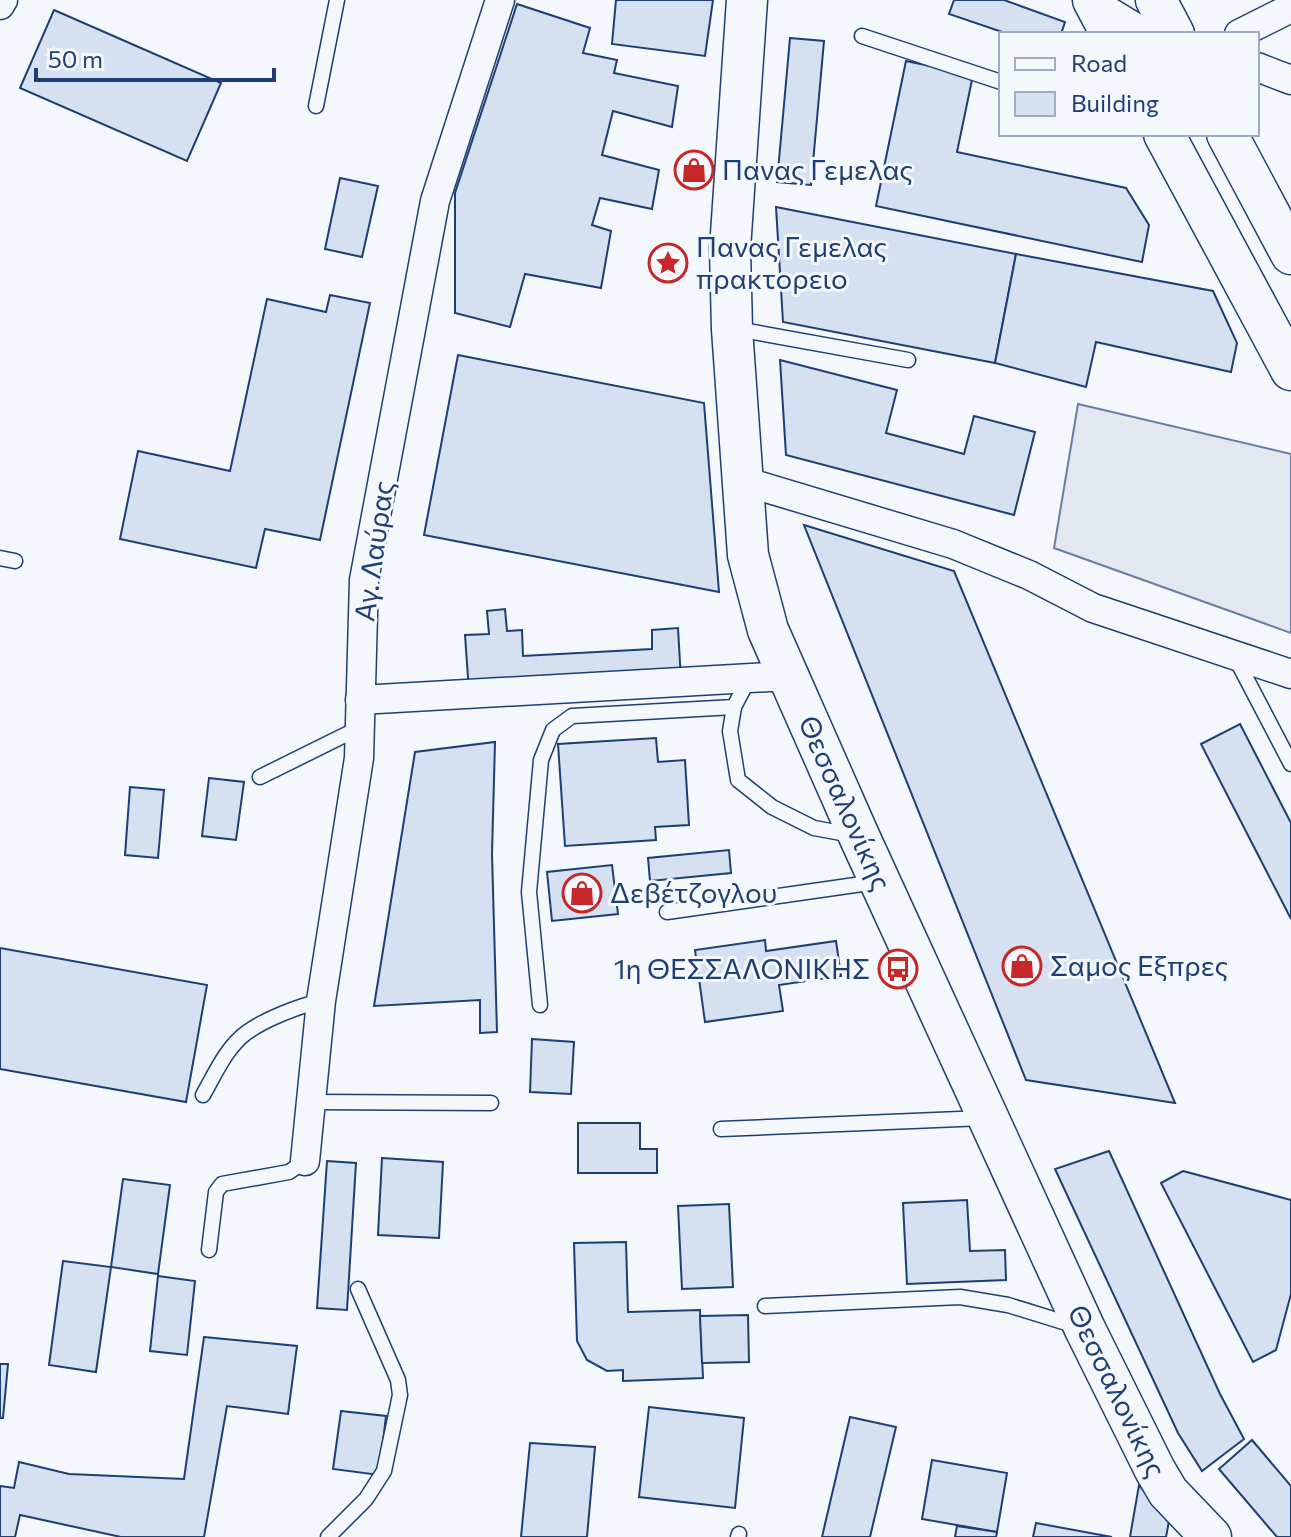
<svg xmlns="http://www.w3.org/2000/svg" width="1291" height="1537" font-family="Commissioner,sans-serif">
  <rect width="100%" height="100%" fill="#f4f7fb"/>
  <!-- parking -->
  <polygon fill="#e3e8f0" stroke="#687fa3" stroke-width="2" points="1078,404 1291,454 1291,633 1054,548"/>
  <!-- building -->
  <g fill="#d5e0f0" stroke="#1d3f73" stroke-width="2">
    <polygon points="616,0 713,0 705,56 612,44"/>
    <polygon points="954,0 1004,0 1065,22 1061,34 1008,34 949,14"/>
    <polygon points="517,4 590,28 583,53 617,60 614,73 678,86 672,127 613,111 602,155 659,170 652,209 600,198 592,225 611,231 601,288 525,274 510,327 455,313 455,193"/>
    <polygon points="54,10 221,83 187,161 20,88"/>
    <polygon points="790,38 824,41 811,185 777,182"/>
    <polygon points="906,61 973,75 957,152 1126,188 1149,225 1142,262 876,206"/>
    <polygon points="340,178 378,186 362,257 325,249"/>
    <polygon points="776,207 1016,254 995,363 783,322"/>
    <polygon points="1016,254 1213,291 1237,343 1231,372 1096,342 1086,387 995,363"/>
    <polygon points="330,295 370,303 320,540 265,529 256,568 120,539 138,451 230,471 267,299 326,312"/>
    <polygon points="458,355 704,403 719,592 424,535"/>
    <polygon points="780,360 897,390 886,433 964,454 974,416 1035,432 1014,515 786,455"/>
    <polygon points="804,525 954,571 1175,1103 1026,1080"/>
    <polygon points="505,609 507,631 522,630 523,656 652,649 652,630 678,628 681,680 469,692 465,635 489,634 487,611"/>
    <polygon points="1240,724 1291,823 1291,919 1201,744"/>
    <polygon points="656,738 658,762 685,760 689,825 655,827 656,840 565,846 558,744"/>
    <polygon points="495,742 492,854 497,1032 480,1033 480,1000 374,1006 415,752"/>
    <polygon points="209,778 244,782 236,840 202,836"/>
    <polygon points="130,787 164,790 158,858 125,855"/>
    <polygon points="729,850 731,873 650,881 648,858"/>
    <polygon points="612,865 618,914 552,921 547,872"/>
    <polygon points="765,940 766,951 836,941 841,976 779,985 783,1011 705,1022 695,950"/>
    <polygon points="0,948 207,985 186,1102 0,1069"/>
    <polygon points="532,1039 574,1042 571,1094 530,1092"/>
    <polygon points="578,1123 640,1123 640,1149 657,1149 657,1173 578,1173"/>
    <polygon points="1109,1151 1220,1394 1244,1439 1202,1471 1178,1433 1055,1169"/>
    <polygon points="382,1158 443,1162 439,1238 378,1235"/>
    <polygon points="327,1161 356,1163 347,1310 317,1308"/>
    <polygon points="1183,1171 1291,1200 1291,1294 1276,1350 1253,1362 1161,1183"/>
    <polygon points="123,1179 170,1185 158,1274 111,1267"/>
    <polygon points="967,1200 970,1251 1005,1250 1006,1280 907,1284 903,1203"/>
    <polygon points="729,1204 733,1287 682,1289 678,1206"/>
    <polygon points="626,1242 628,1312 700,1310 703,1378 623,1381 623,1370 607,1371 587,1360 577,1341 574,1243"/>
    <polygon points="63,1261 111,1267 96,1372 49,1365"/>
    <polygon points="158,1276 195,1281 187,1355 150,1351"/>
    <polygon points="748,1315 749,1362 702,1363 700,1316"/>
    <polygon points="204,1337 297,1346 288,1414 227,1406 204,1537 121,1537 20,1515 15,1537 0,1537 0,1486 14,1488 19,1462 69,1474 184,1479"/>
    <polygon points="0,1364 8,1364 3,1418 0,1418"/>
    <polygon points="649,1407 744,1418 735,1508 639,1497"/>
    <polygon points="341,1411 386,1416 379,1475 333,1469"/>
    <polygon points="850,1417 896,1427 870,1537 822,1537"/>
    <polygon points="1252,1440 1291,1486 1291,1537 1277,1537 1219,1469"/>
    <polygon points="530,1443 595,1447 587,1537 521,1537"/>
    <polygon points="932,1460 1007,1473 997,1532 922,1519"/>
    <polygon points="1139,1485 1169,1521 1166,1537 1130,1537"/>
    <polygon points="1036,1523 1112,1537 1033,1537"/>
    <polygon points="957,1526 997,1532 996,1537 955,1537"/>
  </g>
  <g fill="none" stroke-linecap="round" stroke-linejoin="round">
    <defs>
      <g id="lane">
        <polyline points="862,36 1001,82"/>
        <polyline points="316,106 337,0"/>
        <polyline points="737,329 908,360"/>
        <polyline points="0,558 15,561"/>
        <polyline points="1235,657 1291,764"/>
        <polyline points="734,707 730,731 738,780 772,807 814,828 852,835"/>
        <polyline points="260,777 359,728"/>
        <polyline points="667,912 876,882"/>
        <polyline points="540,1005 529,892 541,760 553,730 572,716 734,707 748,680"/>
        <path d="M203,1095C215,1074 226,1048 246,1033C265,1019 299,1006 321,1001"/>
        <polyline points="311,1102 491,1103"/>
        <polyline points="721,1129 984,1118"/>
        <polyline points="209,1250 216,1192 222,1184 289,1172 305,1161"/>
        <polyline points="765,1306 960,1297 1008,1305 1076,1326"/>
        <polyline points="328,1537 366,1499 384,1471 400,1395 398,1380 358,1289"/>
        <polyline points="738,1537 739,1534"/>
      </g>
      <g id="street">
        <polyline points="1095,3 1146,34"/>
        <polyline points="0,5 3,0"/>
        <polyline points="1239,34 1291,8"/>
        <polyline points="1257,67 1291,80"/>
        <polyline points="743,481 953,544 1029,575 1093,608 1291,674"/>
        <polyline points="360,700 788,676"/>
        <polyline points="305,1161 321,1001 359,758 364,580 435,201 500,0"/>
      </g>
      <g id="secondary">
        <polyline points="747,0 730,249 732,329 748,555 768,630 859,836 1085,1329 1155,1470 1168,1492 1211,1537"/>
        <polyline points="1093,0 1111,34"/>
        <polyline points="1156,0 1174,34"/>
        <polyline points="1164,134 1291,370"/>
        <polyline points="1227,134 1291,254"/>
      </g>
    </defs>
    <!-- lane casing -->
    <use href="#lane" stroke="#1d3f73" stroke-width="17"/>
    <!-- street casing -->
    <use href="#street" stroke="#1d3f73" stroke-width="31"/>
    <!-- secondary casing -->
    <use href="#secondary" stroke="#1d3f73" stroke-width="43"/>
    <!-- lane -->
    <use href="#lane" stroke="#f4f7fb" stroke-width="14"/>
    <!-- street -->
    <use href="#street" stroke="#f4f7fb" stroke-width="28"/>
    <!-- secondary -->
    <use href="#secondary" stroke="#f4f7fb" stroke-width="40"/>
  </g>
  <!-- icons -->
  <defs>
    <symbol id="shop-ring" viewBox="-11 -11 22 22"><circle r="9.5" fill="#f4f7fb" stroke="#c62828" stroke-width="1.5"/><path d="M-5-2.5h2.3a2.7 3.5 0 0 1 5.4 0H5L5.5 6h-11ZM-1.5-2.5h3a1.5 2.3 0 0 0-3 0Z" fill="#c62828"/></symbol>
    <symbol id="sight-ring" viewBox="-11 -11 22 22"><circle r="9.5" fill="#f4f7fb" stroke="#c62828" stroke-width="1.5"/><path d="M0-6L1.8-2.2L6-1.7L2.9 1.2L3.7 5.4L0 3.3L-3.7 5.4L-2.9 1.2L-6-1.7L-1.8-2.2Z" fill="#c62828"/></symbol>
    <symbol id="bus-ring" viewBox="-11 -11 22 22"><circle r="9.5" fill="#f4f7fb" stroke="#c62828" stroke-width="1.5"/><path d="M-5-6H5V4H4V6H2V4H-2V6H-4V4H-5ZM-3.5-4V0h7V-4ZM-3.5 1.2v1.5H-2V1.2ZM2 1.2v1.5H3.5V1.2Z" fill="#c62828"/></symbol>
  </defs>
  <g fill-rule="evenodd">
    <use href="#shop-ring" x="672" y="148" width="44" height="44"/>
    <use href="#sight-ring" x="646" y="241" width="44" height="44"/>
    <use href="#shop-ring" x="560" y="871" width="44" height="44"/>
    <use href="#shop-ring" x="1000" y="944" width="44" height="44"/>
    <use href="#bus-ring" x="876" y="947" width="44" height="44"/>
  </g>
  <g text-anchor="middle" stroke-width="6" stroke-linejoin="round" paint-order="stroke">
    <!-- poi labels -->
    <g font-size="28" fill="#1d3f73" stroke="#f4f7fb" text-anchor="start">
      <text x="722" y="180">Πανας Γεμελας</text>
      <text x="696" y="257">Πανας Γεμελας<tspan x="696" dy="32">πρακτορειο</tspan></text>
      <text x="610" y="903">Δεβέτζογλου</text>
      <text x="1050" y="976">Σαμος Εξπρες</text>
      <text x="870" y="979" text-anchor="end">1η ΘΕΣΣΑΛΟΝΙΚΗΣ</text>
    </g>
    <!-- street labels -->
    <g font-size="28" fill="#1d3f73" stroke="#f4f7fb">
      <text transform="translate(374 551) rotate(-82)" y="10">Αγ. Λαύρας</text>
      <text transform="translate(845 803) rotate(66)" y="10">Θεσσαλονίκης</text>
      <text transform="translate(1117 1391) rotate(64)" y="10">Θεσσαλονίκης</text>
    </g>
  </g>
  <!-- legend -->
  <rect x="999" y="32" width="260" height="104" fill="#f4f7fb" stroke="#9eadc5" stroke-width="2"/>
  <rect x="1015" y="58" width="40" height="12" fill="#f4f7fb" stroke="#9eadc5" stroke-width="2"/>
  <text x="1071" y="72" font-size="24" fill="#1d3f73">Road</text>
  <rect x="1015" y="92" width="40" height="24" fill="#d5e0f0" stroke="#9eadc5" stroke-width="2"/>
  <text x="1071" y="112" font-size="24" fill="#1d3f73">Building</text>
  <!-- scale -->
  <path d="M36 68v12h238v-12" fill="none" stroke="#1d3f73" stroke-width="4"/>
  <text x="48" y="68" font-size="24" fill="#1d3f73" stroke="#f4f7fb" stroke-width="6" paint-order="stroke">50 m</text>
</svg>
